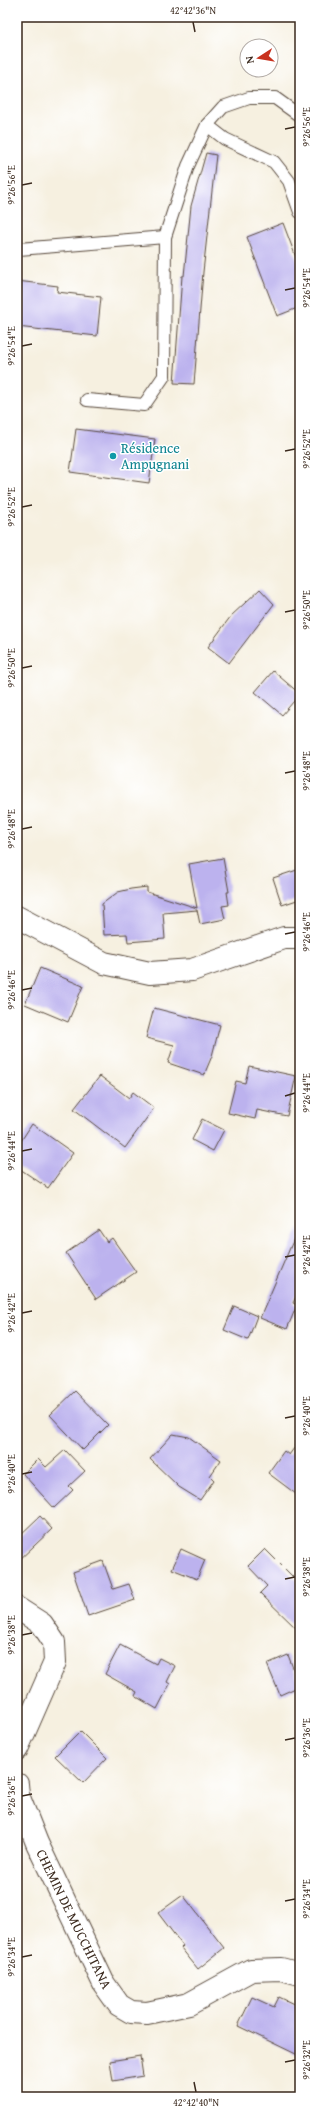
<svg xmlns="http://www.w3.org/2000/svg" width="317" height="2114" font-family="'Gentium Book Plus',serif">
  <rect width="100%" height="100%" fill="#fff"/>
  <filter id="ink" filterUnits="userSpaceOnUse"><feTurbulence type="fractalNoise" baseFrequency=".025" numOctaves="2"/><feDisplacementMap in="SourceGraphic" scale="8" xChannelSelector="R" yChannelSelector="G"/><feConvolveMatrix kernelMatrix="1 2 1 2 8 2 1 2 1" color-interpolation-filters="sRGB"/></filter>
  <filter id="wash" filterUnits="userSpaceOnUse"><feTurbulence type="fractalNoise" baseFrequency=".012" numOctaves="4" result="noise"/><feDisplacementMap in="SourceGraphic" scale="16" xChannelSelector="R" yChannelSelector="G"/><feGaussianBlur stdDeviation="0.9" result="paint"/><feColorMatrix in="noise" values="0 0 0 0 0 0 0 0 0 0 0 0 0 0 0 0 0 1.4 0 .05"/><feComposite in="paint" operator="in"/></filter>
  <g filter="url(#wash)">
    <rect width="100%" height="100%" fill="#f6f0e0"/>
    <g id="blocks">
      <!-- building -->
      <g fill="#bcb2ee">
        <polygon points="206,153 216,155 203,272 194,384 174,383 182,276 184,276 191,206"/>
        <polygon points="283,223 300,268 300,307 277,316 247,237"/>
        <polygon points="17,281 58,286 57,292 101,297 97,336 17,327"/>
        <polygon points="76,429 155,439 149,483 70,472"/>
        <polygon points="260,589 274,604 229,663 208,647 231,616"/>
        <polygon points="273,671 300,694 282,715 255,692"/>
        <polygon points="223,858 229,892 227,892 229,905 222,906 225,919 200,924 197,910 163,913 165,939 128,942 127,934 104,935 102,904 118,892 131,889 147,887 147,892 197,908 189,864"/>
        <polygon points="300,869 300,899 282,905 273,878"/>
        <polygon points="40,968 83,986 68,1022 25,1004"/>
        <polygon points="154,1008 220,1025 212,1056 204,1075 168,1063 174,1045 146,1038"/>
        <polygon points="249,1066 296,1076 287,1116 257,1110 255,1119 228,1113 236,1081 245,1083"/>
        <polygon points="100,1076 129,1098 133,1092 154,1108 125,1148 74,1109"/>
        <polygon points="202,1119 224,1130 213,1151 192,1140"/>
        <polygon points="32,1124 73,1153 48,1188 17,1167 17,1147"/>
        <polygon points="299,1227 300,1287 293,1303 297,1305 287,1329 260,1318"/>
        <polygon points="99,1230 107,1242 112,1238 136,1272 96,1299 66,1253"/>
        <polygon points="234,1306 257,1316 248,1340 224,1330"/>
        <polygon points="75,1391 108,1425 83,1450 50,1415"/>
        <polygon points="173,1434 189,1437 221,1460 210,1476 214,1480 200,1500 179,1487 150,1459"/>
        <polygon points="300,1440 300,1497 268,1473 284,1451 289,1455"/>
        <polygon points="65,1450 85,1471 69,1486 73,1490 54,1508 23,1474 38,1459 46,1467"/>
        <polygon points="40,1516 52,1529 17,1562 17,1538"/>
        <polygon points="181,1549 205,1560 197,1579 172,1569"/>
        <polygon points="265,1549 300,1584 300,1632 260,1593 267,1586 248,1566"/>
        <polygon points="103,1561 113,1589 129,1584 135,1600 88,1616 73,1572"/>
        <polygon points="120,1645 156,1664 159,1658 175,1666 167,1682 170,1684 157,1709 135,1696 137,1692 105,1674"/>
        <polygon points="288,1655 300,1686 280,1695 267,1664"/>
        <polygon points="80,1731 107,1758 83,1783 55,1756"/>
        <polygon points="183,1895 224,1948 198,1969 181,1948 183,1946 158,1913"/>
        <polygon points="252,1997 274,2007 279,1997 300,2007 300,2056 238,2026"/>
        <polygon points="140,2056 143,2076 113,2081 110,2061"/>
      </g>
    </g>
  </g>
  <g filter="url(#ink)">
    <use href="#blocks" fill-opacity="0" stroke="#57483b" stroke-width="1"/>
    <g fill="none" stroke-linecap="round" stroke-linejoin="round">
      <defs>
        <g id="service">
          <polyline points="207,125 225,139 274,162 289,181 300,212"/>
          <polyline points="17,252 19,249 165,237"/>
          <polyline points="87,400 144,405 164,376 165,237 188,166 207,125 223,107 249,98 275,98 300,116"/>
        </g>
        <g id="minor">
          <polyline points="17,917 104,963 150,973 192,970 284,938 300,938"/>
          <polyline points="17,1608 42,1624 54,1642 55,1662 17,1749"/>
          <polyline points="17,1784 18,1795 37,1843 104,1984 119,2005 131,2012 147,2013 189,2004 251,1970 281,1969 300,1974"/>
        </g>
      </defs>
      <!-- service casing -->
      <use href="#service" stroke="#57483b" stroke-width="14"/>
      <!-- minor casing -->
      <use href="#minor" stroke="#57483b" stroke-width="24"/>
      <!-- service -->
      <use href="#service" stroke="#fff" stroke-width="12"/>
      <!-- minor -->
      <use href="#minor" stroke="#fff" stroke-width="22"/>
    </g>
  </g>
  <!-- ticks -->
  <path fill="none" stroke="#3b2a1e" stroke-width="1.5" d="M193,22L195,32M285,129L295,127M22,185L32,183M285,290L295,288M22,346L32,344M285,451L295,449M22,507L32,505M285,612L295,610M22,668L32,666M285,773L295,771M22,829L32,827M285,934L295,932M22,990L32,988M285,1096L295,1093M22,1151L32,1149M285,1257L295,1255M22,1313L32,1311M285,1418L295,1416M22,1474L32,1472M285,1579L295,1577M22,1635L32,1633M285,1740L295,1738M22,1796L32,1794M285,1901L295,1899M22,1957L32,1955M285,2062L295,2060M194,2082L196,2092"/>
  <!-- markers -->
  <circle fill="#0f9aa8" stroke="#fff" stroke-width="1.5" cx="113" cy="456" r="4"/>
  <g text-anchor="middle" stroke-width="3" stroke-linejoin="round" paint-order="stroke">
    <!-- culture labels -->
    <g font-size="14" fill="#0d838f" stroke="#fff" text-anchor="start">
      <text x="121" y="453">Résidence<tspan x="121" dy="16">Ampugnani</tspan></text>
    </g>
    <!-- street labels -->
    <g font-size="14" fill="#3b2a1e" stroke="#fff">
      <text transform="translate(74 1919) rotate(64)" y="5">CHEMIN DE MUCCHITANA</text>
    </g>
  </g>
  <!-- margin -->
  <rect width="317" height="2114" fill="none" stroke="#fff" stroke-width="44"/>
  <!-- north arrow -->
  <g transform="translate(259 58) rotate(258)"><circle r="19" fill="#ffffff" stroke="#b1aaa5"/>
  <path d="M0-3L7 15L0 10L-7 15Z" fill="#c8321e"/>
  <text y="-6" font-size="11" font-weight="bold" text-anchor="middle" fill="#3b2a1e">N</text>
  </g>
  <rect x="22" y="22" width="273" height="2070" fill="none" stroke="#3b2a1e" stroke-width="1.5"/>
  <g font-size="10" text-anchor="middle" fill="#3b2a1e">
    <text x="193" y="14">42°42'36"N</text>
    <text transform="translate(306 127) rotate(-90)" y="4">9°26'56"E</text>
    <text transform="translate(11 185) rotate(-90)" y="4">9°26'56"E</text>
    <text transform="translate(306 288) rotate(-90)" y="4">9°26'54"E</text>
    <text transform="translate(11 346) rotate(-90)" y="4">9°26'54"E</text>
    <text transform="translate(306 449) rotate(-90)" y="4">9°26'52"E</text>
    <text transform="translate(11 507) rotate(-90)" y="4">9°26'52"E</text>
    <text transform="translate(306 610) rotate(-90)" y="4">9°26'50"E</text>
    <text transform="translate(11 668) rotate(-90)" y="4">9°26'50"E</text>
    <text transform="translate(306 771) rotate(-90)" y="4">9°26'48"E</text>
    <text transform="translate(11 829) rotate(-90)" y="4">9°26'48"E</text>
    <text transform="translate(306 932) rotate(-90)" y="4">9°26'46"E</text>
    <text transform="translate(11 990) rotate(-90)" y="4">9°26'46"E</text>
    <text transform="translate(306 1093) rotate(-90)" y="4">9°26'44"E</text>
    <text transform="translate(11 1151) rotate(-90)" y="4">9°26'44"E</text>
    <text transform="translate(306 1255) rotate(-90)" y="4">9°26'42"E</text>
    <text transform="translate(11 1313) rotate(-90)" y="4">9°26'42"E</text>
    <text transform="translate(306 1416) rotate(-90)" y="4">9°26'40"E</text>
    <text transform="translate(11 1474) rotate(-90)" y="4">9°26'40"E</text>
    <text transform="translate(306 1577) rotate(-90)" y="4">9°26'38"E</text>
    <text transform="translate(11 1635) rotate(-90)" y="4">9°26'38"E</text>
    <text transform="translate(306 1738) rotate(-90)" y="4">9°26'36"E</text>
    <text transform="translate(11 1796) rotate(-90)" y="4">9°26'36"E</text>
    <text transform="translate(306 1899) rotate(-90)" y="4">9°26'34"E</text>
    <text transform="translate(11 1957) rotate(-90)" y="4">9°26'34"E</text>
    <text transform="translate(306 2060) rotate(-90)" y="4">9°26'32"E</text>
    <text x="196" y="2106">42°42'40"N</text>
  </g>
</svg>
